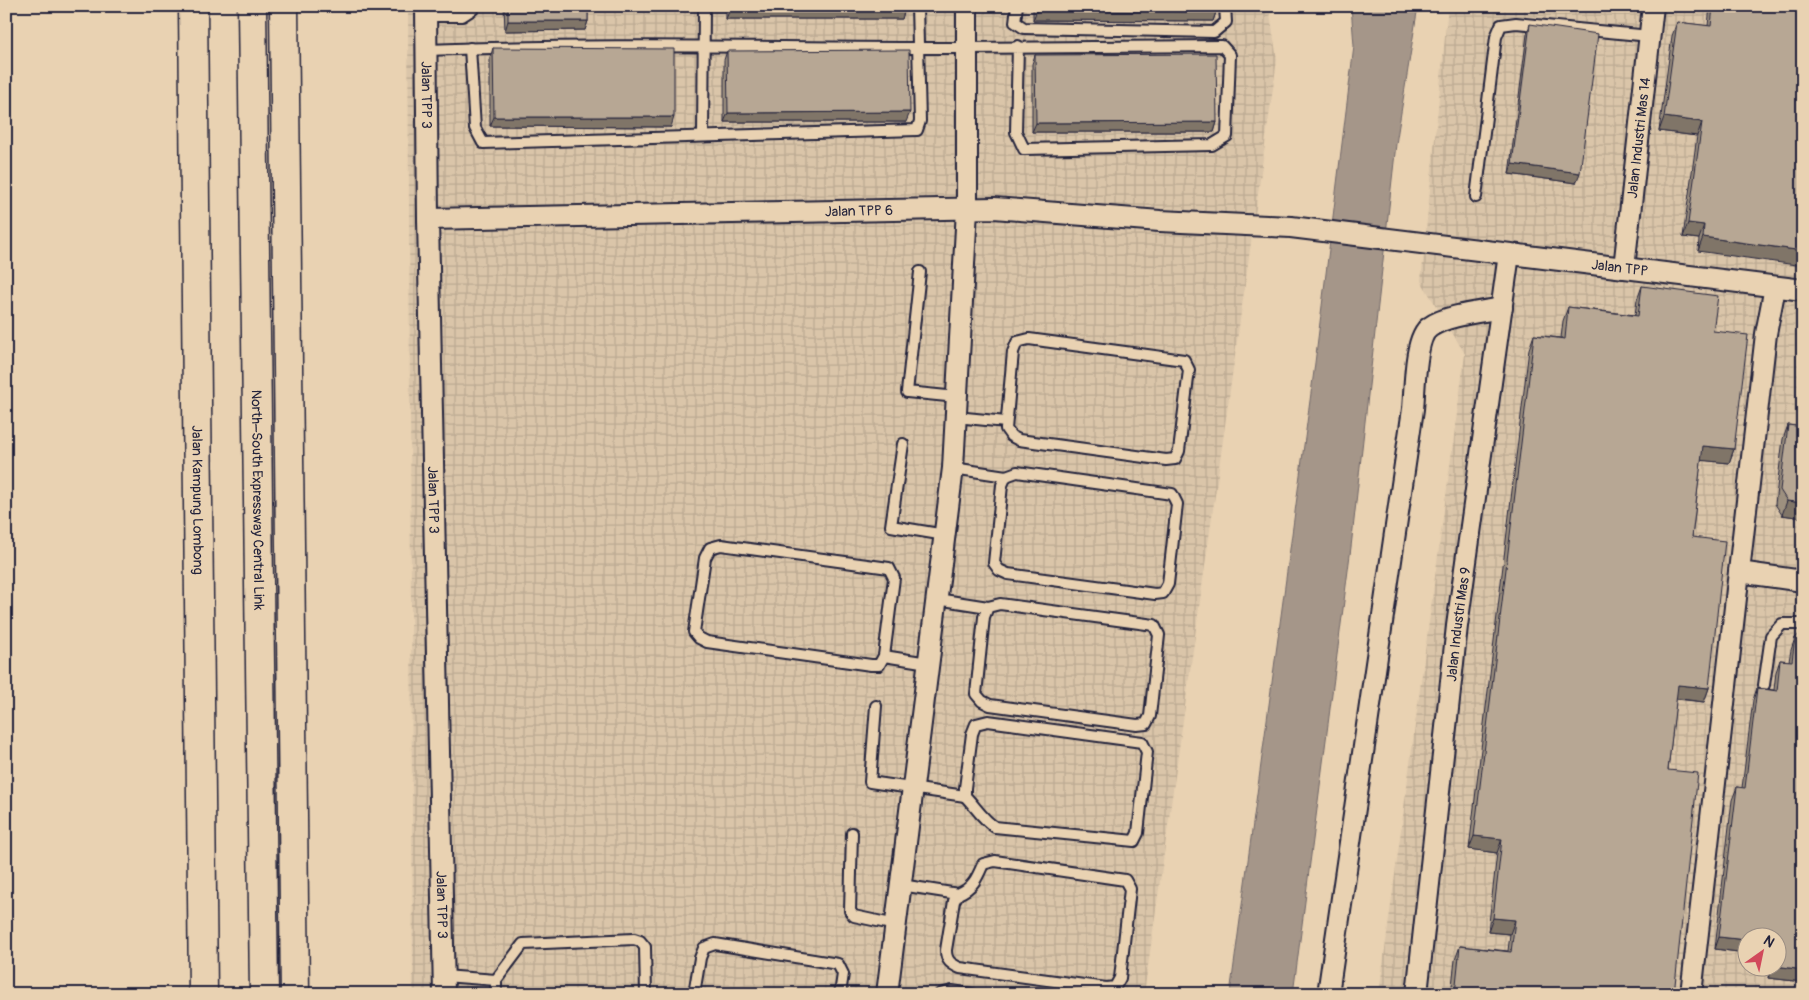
<svg xmlns="http://www.w3.org/2000/svg" width="1809" height="1000" font-family="Pangolin,sans-serif">
  <defs>
    <pattern id="industrial-grid" width="8" height="8" patternUnits="userSpaceOnUse" patternTransform="scale(1.25)"><rect width="8" height="8" fill="#dac5a9"/><path d="M0 4h8M4 0v8" fill="none" stroke="#bba992"/></pattern>
  </defs>
  <rect width="100%" height="100%" fill="#e9d2b2"/>
  <filter id="ink" filterUnits="userSpaceOnUse"><feTurbulence type="fractalNoise" baseFrequency=".02" numOctaves="2"/><feDisplacementMap in="SourceGraphic" scale="10" xChannelSelector="R" yChannelSelector="G"/><feConvolveMatrix kernelMatrix="1 2 1 2 8 2 1 2 1" color-interpolation-filters="sRGB"/></filter>
  <g filter="url(#ink)">
    <!-- industrial -->
    <g fill="url(#industrial-grid)" fill-rule="evenodd">
      <polygon points="408,6 1269,6 1277,60 1144,994 413,994"/>
      <path d="M1448,6H1803V994H1379L1465,354L1421,281ZM1746,938H1776V968H1746Z"/>
    </g>
    <!-- water -->
    <polygon fill="#a59689" stroke="#71686a" points="1351,6 1418,6 1396,144 1351,547 1293,994 1230,994 1314,371 1354,46"/>
    <g fill="none" stroke-linecap="round" stroke-linejoin="round">
      <defs>
        <g id="lane">
          <polyline points="1017,6 1015,22 1024,28 1214,32 1226,22 1225,6"/>
          <polyline points="426,16 462,16 473,9 473,6"/>
          <polyline points="470,48 475,128 483,143 917,130 920,121 917,6"/>
          <path d="M427,50C607,43 787,48 967,48C1052,48 1137,46 1222,46L1230,55L1227,136L1212,145L1024,149L1016,132L1018,46"/>
          <polyline points="703,136 704,6"/>
          <polyline points="1476,197 1496,37 1501,25 1516,23 1650,36"/>
          <polyline points="920,272 907,392 957,397"/>
          <polygon points="1029,339 1184,360 1189,370 1179,451 1175,459 1166,460 1019,440 1011,436 1006,429 1013,352 1017,342"/>
          <polyline points="956,417 1006,422"/>
          <polyline points="903,444 891,526 945,535"/>
          <polyline points="953,468 1006,476"/>
          <polygon points="1017,472 1172,494 1177,504 1168,584 1163,593 1155,594 1008,574 999,570 994,563 1002,485 1006,476"/>
          <polygon points="721,545 889,568 894,578 884,656 879,665 871,665 707,642 699,638 694,632 705,558 710,548"/>
          <polyline points="937,599 988,607"/>
          <polygon points="1000,604 1154,625 1159,635 1150,716 1146,724 1137,725 990,705 982,701 976,694 984,617 988,607"/>
          <polyline points="884,656 928,663"/>
          <polyline points="1764,685 1771,636 1782,624 1803,624"/>
          <polyline points="876,706 870,782 965,796"/>
          <path d="M988,721L1142,742L1147,752L1138,833L1134,841L995,827C984,821 975,806 965,796V788L972,734L976,724Z"/>
          <polyline points="852,833 850,911 854,916 896,925"/>
          <path d="M995,861L1125,880L1130,889L1120,978L1115,987L1106,988L960,968C951,964 946,961 946,950L954,901L958,894C973,888 977,878 983,864Z"/>
          <polyline points="901,885 958,894"/>
          <polyline points="444,976 496,980"/>
          <polyline points="496,994 496,980 523,944 634,939 640,941 645,947 646,994"/>
          <polyline points="694,994 700,958 704,948 715,944 838,964 843,974 840,994"/>
          <polyline points="940,994 952,991 972,994"/>
        </g>
        <g id="street">
          <path id="s1" d="M426,6L428,219L444,994"/>
          <path id="s2" d="M428,219L994,208L1160,221L1291,227L1803,290"/>
          <path id="s3" d="M1624,268L1653,6"/>
          <polyline points="1739,572 1803,581"/>
          <polyline points="887,994 953,468 967,209 967,6"/>
          <path d="M1328,994L1413,409C1415,390 1414,337 1430,327C1446,315 1482,312 1502,308"/>
          <path id="s4" d="M1417,994L1457,626L1509,254"/>
          <polyline points="1691,994 1766,334 1775,287"/>
        </g>
        <g id="secondary">
          <path id="s5" d="M193,6L203,994"/>
        </g>
        <g id="highway">
          <path id="s6" d="M252,6L264,994"/>
          <polyline points="284,6 295,994"/>
        </g>
      </defs>
      <!-- lane casing -->
      <use href="#lane" stroke="#22223b" stroke-width="14"/>
      <!-- street casing -->
      <use href="#street" stroke="#22223b" stroke-width="24"/>
      <!-- secondary casing -->
      <use href="#secondary" stroke="#22223b" stroke-width="31"/>
      <!-- highway casing -->
      <use href="#highway" stroke="#22223b" stroke-width="31"/>
      <!-- lane -->
      <use href="#lane" stroke="#e9d2b2" stroke-width="10"/>
      <!-- street -->
      <use href="#street" stroke="#e9d2b2" stroke-width="20"/>
      <!-- secondary -->
      <use href="#secondary" stroke="#e9d2b2" stroke-width="28"/>
      <!-- highway -->
      <use href="#highway" stroke="#e9d2b2" stroke-width="28"/>
    </g>
    <!-- wall -->
    <g fill="#9d907f" stroke="#22223b">
      <polygon points="504,6 588,6 588,21 585,30 505,31"/>
      <polygon points="726,6 905,6 902,19 726,19"/>
      <polygon points="1033,6 1216,6 1216,12 1213,21 1033,20"/>
      <polygon points="1710,6 1803,6 1698,251 1699,239 1683,237 1697,136 1659,131 1672,36 1677,22 1708,26"/>
      <polygon points="1530,24 1576,183 1509,174 1527,34"/>
      <polygon points="493,48 671,127 490,126 490,58"/>
      <polygon points="727,51 906,122 724,122 724,60"/>
      <polygon points="1035,55 1217,122 1214,132 1032,132 1032,64"/>
      <polygon points="1642,286 1713,331 1734,449 1729,463 1701,460 1692,537 1709,688 1704,702 1676,699 1668,770 1674,994 1451,994 1455,960 1460,946 1508,951 1510,934 1488,932 1497,853 1469,849 1529,349 1534,335 1561,338 1563,321 1568,307 1635,315 1637,300"/>
      <polygon points="1788,425 1803,427 1803,518 1782,515 1775,504 1783,439"/>
      <polygon points="1795,638 1803,982 1768,978 1769,968 1776,968 1776,938 1746,938 1746,953 1715,949 1732,800 1737,787 1742,788 1753,700 1757,688 1774,690 1776,672 1780,660 1789,661 1791,650"/>
    </g>
    <!-- shaded-wall -->
    <g fill="#807568" stroke="#22223b">
      <polygon points="730,9 905,9 902,19 726,19"/>
      <polygon points="1037,10 1216,12 1213,21 1033,20"/>
      <polygon points="508,21 588,21 585,30 505,31"/>
      <polygon points="910,112 906,122 724,122 728,113"/>
      <polygon points="494,117 674,117 671,127 490,126"/>
      <polygon points="1664,117 1702,122 1697,136 1659,131"/>
      <polygon points="1217,122 1214,132 1032,132 1036,123"/>
      <polygon points="1512,164 1580,173 1576,183 1509,174"/>
      <polygon points="1688,223 1704,225 1699,239 1683,237"/>
      <polygon points="1703,237 1803,251 1803,266 1698,251"/>
      <polygon points="1703,446 1734,449 1729,463 1698,460"/>
      <polygon points="1787,501 1803,503 1803,518 1782,515"/>
      <polygon points="1678,685 1709,688 1704,702 1673,698"/>
      <polygon points="1474,836 1502,839 1497,853 1469,849"/>
      <polygon points="1493,918 1515,920 1510,934 1488,932"/>
      <polygon points="1719,937 1746,940 1746,953 1715,949"/>
      <polygon points="1776,966 1803,970 1803,982 1768,978 1772,968 1776,968"/>
    </g>
    <!-- building -->
    <g fill="#b7a794" stroke="#22223b">
      <rect x="508" y="6" width="80" height="15"/>
      <rect x="730" y="6" width="175" height="3"/>
      <polygon points="1037,6 1216,6 1216,12 1037,10"/>
      <polygon points="1713,6 1803,6 1803,251 1703,237 1704,225 1688,223 1702,122 1664,117 1677,22 1711,26"/>
      <polygon points="1530,24 1598,34 1580,173 1512,164"/>
      <polygon points="493,48 674,49 674,117 494,117"/>
      <polygon points="909,50 910,112 728,113 727,51"/>
      <polygon points="1216,54 1217,122 1036,123 1035,55"/>
      <polygon points="1642,286 1718,296 1713,331 1748,335 1734,449 1703,446 1692,537 1725,541 1709,688 1678,685 1668,770 1698,773 1674,994 1455,994 1460,946 1511,952 1515,920 1493,918 1502,839 1474,836 1534,335 1565,339 1568,307 1638,316"/>
      <polygon points="1788,425 1803,427 1803,503 1787,501 1780,490"/>
      <polygon points="1802,632 1803,632 1803,970 1776,966 1776,938 1746,938 1746,940 1719,937 1737,787 1745,788 1757,688 1777,691 1780,660 1792,661 1795,638"/>
    </g>
  </g>
  <g text-anchor="middle" stroke-width="4" stroke-linejoin="round" paint-order="stroke">
    <!-- street labels -->
    <g font-size="14" fill="#22223b" stroke="#e9d2b2">
      <text dy="5" stroke="none"><textPath href="#s1" startOffset="89">Jalan TPP 3</textPath></text>
      <text dy="5" stroke="none"><textPath href="#s3" startOffset="131">Jalan Industri Mas 14</textPath></text>
      <text dy="5" stroke="none"><textPath href="#s2" startOffset="431">Jalan TPP 6</textPath></text>
      <text dy="5" stroke="none"><textPath href="#s2" startOffset="1195">Jalan TPP</textPath></text>
      <text dy="5" stroke="none"><textPath href="#s5" startOffset="494">Jalan Kampung Lombong</textPath></text>
      <text dy="5" stroke="none"><textPath href="#s6" startOffset="494">North–South Expressway Central Link</textPath></text>
      <text dy="5" stroke="none"><textPath href="#s1" startOffset="494">Jalan TPP 3</textPath></text>
      <text dy="5" stroke="none"><textPath href="#s4" startOffset="372">Jalan Industri Mas 9</textPath></text>
      <text dy="5" stroke="none"><textPath href="#s1" startOffset="899">Jalan TPP 3</textPath></text>
    </g>
  </g>
  <!-- margin -->
  <rect width="1809" height="1000" fill="none" stroke="#e9d2b2" stroke-width="25"/>
  <rect x="12" y="12" width="1784" height="975" fill="none" stroke="#22223b" stroke-width="2" filter="url(#ink)"/>
  <!-- north arrow -->
  <g transform="translate(1762 952) rotate(33)"><circle r="24" fill="#e9d2b2" stroke="#998c82"/>
  <path d="M0-4L9 19L0 12L-9 19Z" fill="#d1495b"/>
  <text y="-8" font-size="14" font-weight="bold" text-anchor="middle" fill="#22223b">N</text>
  </g>
</svg>
